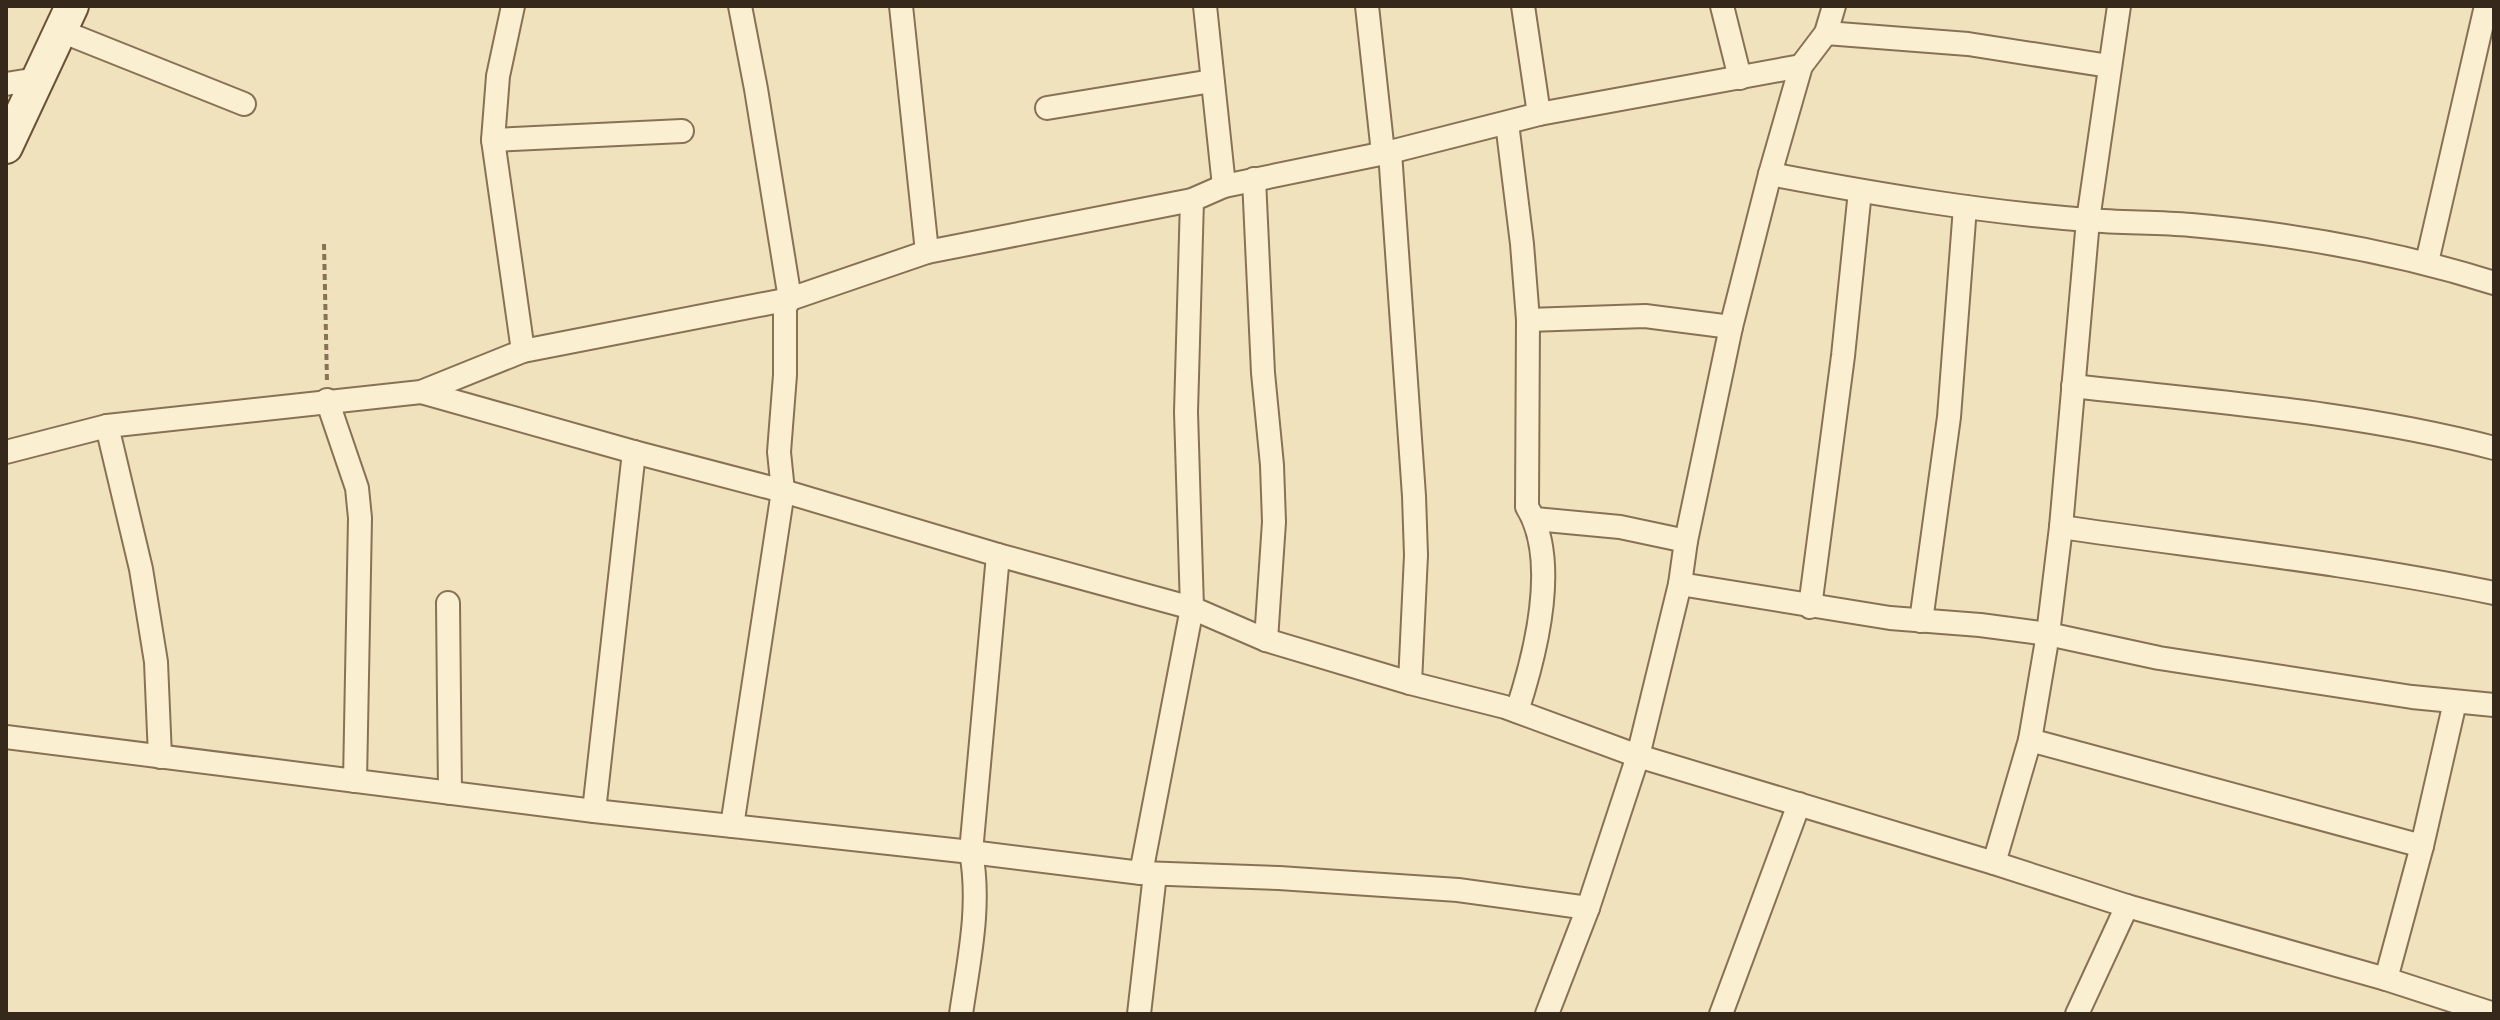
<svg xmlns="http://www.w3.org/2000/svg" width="2500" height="1020" font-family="Georgia,serif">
  <rect width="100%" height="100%" fill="#f0e2bd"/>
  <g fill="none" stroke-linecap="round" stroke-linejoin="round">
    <defs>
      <g id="street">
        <polyline points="513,6 498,76 493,140 523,351"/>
        <polyline points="901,6 927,252"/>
        <polyline points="1205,6 1224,186"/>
        <polyline points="1367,6 1383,153"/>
        <polyline points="1523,6 1539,114"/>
        <polyline points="1722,6 1740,78"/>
        <polyline points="61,31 244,104"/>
        <polyline points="1826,33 1968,44 2109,66"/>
        <polyline points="6,84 37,79"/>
        <polyline points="1047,108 1212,81"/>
        <path d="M1507,123L1522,244L1528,320L1527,507C1560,560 1535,656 1517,711"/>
        <polyline points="493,140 682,131"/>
        <polyline points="1390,152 1414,496 1416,555 1410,683"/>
        <path d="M1770,174C1875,194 1981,212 2088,220C2122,223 2157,222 2191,225C2293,234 2396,252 2494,283"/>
        <polyline points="1254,179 1263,373 1272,465 1274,522 1266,640"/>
        <polyline points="2427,262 2486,6"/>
        <polyline points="1528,320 1645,316 1731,327"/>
        <path d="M2073,386C2214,402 2357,412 2494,448"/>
        <polyline points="421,392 634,452 783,491 998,555 1192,608 1266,640 1410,683 1505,707 1638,756 1994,863 2127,906 2386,979 2494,1014"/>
        <polyline points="327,400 357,488 360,518 355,781"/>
        <polyline points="107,426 141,569 156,662 160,757"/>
        <polyline points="6,452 107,426 421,392 523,351 790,299 927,252 1192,200 1224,186 1390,152 1539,114 1801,66"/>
        <polyline points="1535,519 1620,527 1686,541"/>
        <path d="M2061,527C2206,548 2351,563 2494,593"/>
        <polyline points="1680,584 1890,618 1980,625 2048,634 2159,658 2412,697 2494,705"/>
        <polyline points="448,603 450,793"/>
        <polyline points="1810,607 1843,356 1860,191"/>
        <polyline points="1921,621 1949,417 1965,207"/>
        <polyline points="6,737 594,811 971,852 1141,873 1279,878 1458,890 1588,908"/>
        <polyline points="2030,740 2422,846"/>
        <polyline points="594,811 634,452"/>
        <polyline points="732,826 783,491 779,452 785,375 785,307 790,299 756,89 740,6"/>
        <polyline points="1994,863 2030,740 2048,634 2061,527 2088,220 2119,6"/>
        <polyline points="1141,873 1192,608 1186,412 1192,200"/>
        <polyline points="2386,979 2422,846 2455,702"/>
        <path d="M961,1014C969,959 981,906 971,852L998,555"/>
        <polyline points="1139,1014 1155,874"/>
        <polyline points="1547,1014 1588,908 1638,756 1680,584 1686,541 1731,327 1770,174 1801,66 1826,33 1834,6"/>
        <polyline points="1721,1014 1799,804"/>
        <polyline points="2077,1014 2127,906"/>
      </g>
      <polyline id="secondary" points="6,147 72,6"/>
    </defs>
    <!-- street casing -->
    <use href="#street" stroke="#887155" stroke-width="26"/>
    <!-- secondary casing -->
    <use href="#secondary" stroke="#6a5239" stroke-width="36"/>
    <!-- path -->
    <polyline stroke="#887155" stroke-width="4" stroke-dasharray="6 4" stroke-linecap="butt" points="324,244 327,382"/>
    <!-- street -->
    <use href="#street" stroke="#faefd0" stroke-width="22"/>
    <!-- secondary -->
    <use href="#secondary" stroke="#faefd0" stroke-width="32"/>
  </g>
  <!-- border -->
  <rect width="2500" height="1020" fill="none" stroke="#36291b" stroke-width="16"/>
</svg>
